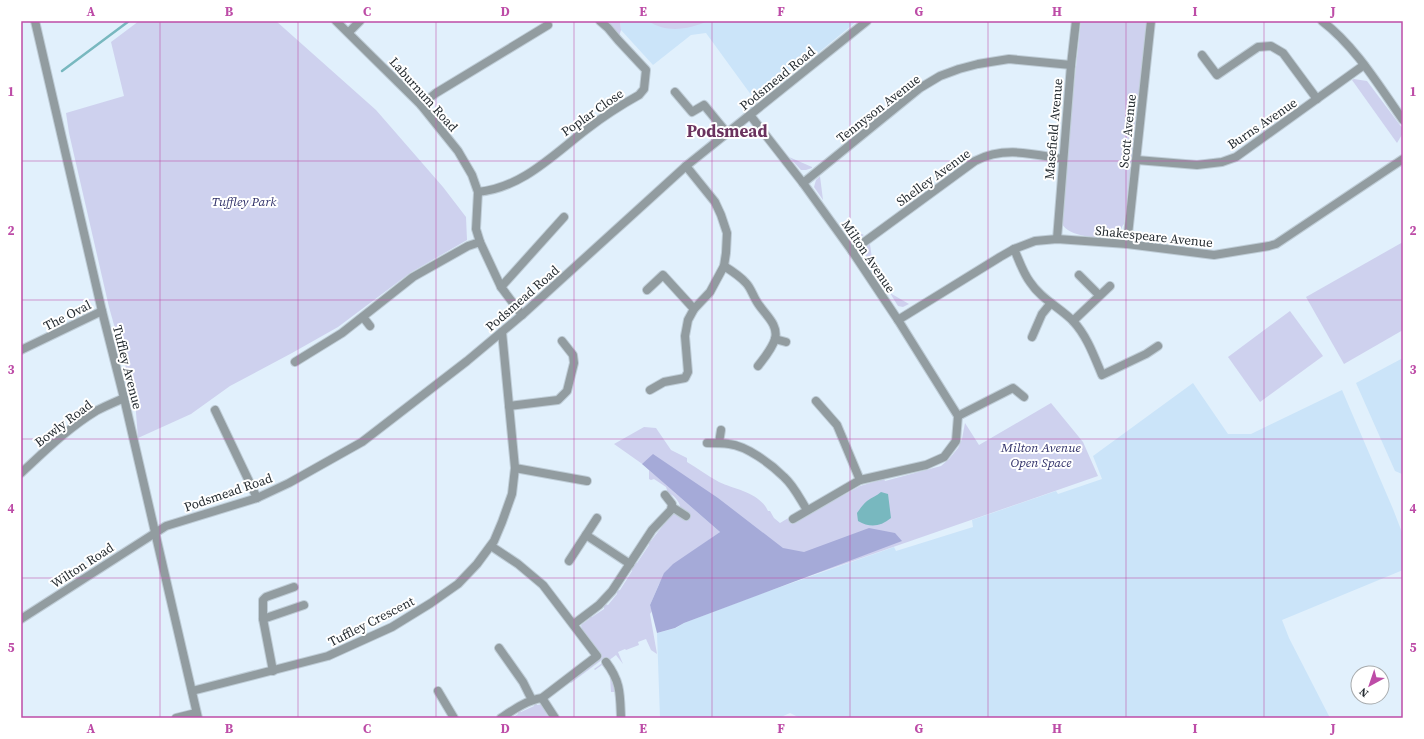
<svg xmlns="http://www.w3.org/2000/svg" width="1424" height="739" font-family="'Source Serif 4',serif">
  <rect width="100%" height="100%" fill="#e1f0fc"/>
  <!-- built -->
  <g fill="#cbe4f9">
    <polygon points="620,21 857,21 757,103 706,33 691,35 653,65 621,30"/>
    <polygon points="1403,358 1403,477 1402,474 1395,471 1356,383"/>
    <polygon points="1193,383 1228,434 1251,434 1342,390 1393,509 1403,535 1403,570 1282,620 1289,638 1330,718 800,718 790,713 779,718 660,718 657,633 676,628 684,623 755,596 894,547 896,551 973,527 972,520 1056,491 1058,494 1102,479 1093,456"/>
  </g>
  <!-- green -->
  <g fill="#ced1ee">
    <polygon points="139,21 276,21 376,110 443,187 466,217 467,240 410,273 338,327 292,353 230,386 191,414 138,438 135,400 109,307 69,133 66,113 124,96 111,42"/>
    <polygon points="600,21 620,21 621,30 618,40"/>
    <path d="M648,21H709C687,29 669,34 648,21Z"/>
    <path d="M1081,21H1147L1135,136L1124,224C1122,226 1121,230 1119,232C1107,241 1070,238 1062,224C1058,217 1062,203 1062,196Z"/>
    <polygon points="1354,79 1367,81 1403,129 1403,133 1397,143 1352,80"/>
    <polygon points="789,157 812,167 812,168 806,170 801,170"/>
    <polygon points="820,176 823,200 814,187 816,180"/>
    <path d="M843,225L864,235C853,242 848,233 842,226Z"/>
    <polygon points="1403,242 1403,330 1344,364 1306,297"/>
    <polygon points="870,244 873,266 872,267 865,254 866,247"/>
    <polygon points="890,293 909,304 903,307 898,306"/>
    <polygon points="1290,311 1323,356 1260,402 1228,357"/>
    <path d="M1051,403L1083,442L1098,476L795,581L648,468L614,444L644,427L656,428L671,450L687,458V462C697,468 708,476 719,482C736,490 759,492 768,511H770L774,518L780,523L790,517L795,522L860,486L884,479L885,481L941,466L949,459L958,448L962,439L965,423L979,445Z"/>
    <path d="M649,470L720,532L668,569L659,584L650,605L652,611L650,614L657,654L651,650L646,639L638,642L639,645L626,650L625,649L618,652L623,664L616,655L604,664L612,675L617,692H611L610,676L602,665L595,670L594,669L605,661L603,659L571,683L569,681L602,657L582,630L581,625L589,619L590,616L592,617L604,609V606L605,604L608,605L617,594L616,591L620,590L632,571L631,569L634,563H637L649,545L648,542L651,541L664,524L663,522L672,514H689L680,507C680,502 673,494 668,493L666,487L654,479L651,480L649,479Z"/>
    <polygon points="534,703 536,703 537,705 543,704 545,706 544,709 549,718 512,718 518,714 518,712 520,711 521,712 534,706"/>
  </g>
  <!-- forest -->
  <polygon fill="#a5aad8" points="653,454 718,498 783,548 804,552 869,528 895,533 902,541 684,623 675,628 657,633 650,605 664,573 673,564 720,532 642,464"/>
  <!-- water -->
  <path fill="#78b8bf" d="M881,492L888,494L891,518C880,527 870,528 858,521L857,513C860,509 863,504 867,501C872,497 877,496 881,492Z"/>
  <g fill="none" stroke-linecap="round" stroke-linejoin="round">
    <!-- stream -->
    <polyline stroke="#78b8bf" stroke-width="2.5" points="62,71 129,21"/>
    <defs>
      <g id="minor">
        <polyline points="35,21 102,311 124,398 198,718"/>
        <polyline points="336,21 421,105 458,151 472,175 478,192 476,229 480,242"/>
        <path d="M1322,21C1356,47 1379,86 1403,120"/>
        <polyline points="349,32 360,21"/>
        <polyline points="1202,55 1217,75 1258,47 1271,46 1283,53 1317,99"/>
        <polyline points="675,92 692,112 704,105 727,133"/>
        <polyline points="421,105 436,93 548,25"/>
        <polyline points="750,115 803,183 852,251 898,320 958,416 956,441 944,457 926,465 860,480 793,519"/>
        <polyline points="1137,160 1197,165 1222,162 1236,157 1364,65"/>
        <polyline points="803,183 920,88 940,76 959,69 978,64 1009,59 1071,65"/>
        <path d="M478,192C522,188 554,154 587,129C604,116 621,105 639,95L644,89L646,70L618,40L608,28L600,21"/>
        <polyline points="1057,239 1071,65 1076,21"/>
        <polyline points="1127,244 1151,21"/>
        <path d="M1014,249C1019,260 1023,273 1030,282C1041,299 1059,307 1073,321C1087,336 1094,356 1102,375L1146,354L1158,346"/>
        <path d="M852,251L975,161C1004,146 1032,154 1063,159"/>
        <path d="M724,266C732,271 740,276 746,283C751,288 753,296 757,302C764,314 779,324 775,339C772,349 764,358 758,366"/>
        <polyline points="1079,275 1099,295"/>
        <polyline points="501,287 564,217"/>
        <polyline points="647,290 663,275 694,309"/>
        <polyline points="363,317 370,326"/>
        <polyline points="898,320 1000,257 1014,249 1035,241 1057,239 1127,244 1214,255 1269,246 1276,244 1403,159"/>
        <polyline points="1073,321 1110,286"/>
        <polyline points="1032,337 1042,314 1051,303"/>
        <polyline points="775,339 786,342"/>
        <polyline points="21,350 102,311"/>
        <polyline points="295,362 342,333 413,277 468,246 480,242 501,287 522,315"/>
        <polyline points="650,390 664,382 685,378 688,372 685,336 688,320 694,309 710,292 724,266 726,253 727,233 721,215 715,202 686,166"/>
        <polyline points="816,401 837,425 860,480"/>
        <polyline points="509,406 558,400 567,391 574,363 573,355 562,341"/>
        <polyline points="215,410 257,498"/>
        <polyline points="958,416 1013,388 1024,397"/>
        <path d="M707,443C714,443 722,443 729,444C747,446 771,464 784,477C794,486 800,499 807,510"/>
        <polyline points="719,443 721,430"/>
        <polyline points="515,468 587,481"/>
        <path d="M21,473C45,451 68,428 96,411C105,406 115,402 124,398"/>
        <polyline points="672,507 686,516"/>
        <polyline points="586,535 630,564"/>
        <path d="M491,546L518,564L543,585L597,656L542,698C527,700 513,710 501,718"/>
        <polyline points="569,561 597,518"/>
        <polyline points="21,619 166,526 257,498 289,483 362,442 467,361 522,315 686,166 867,21"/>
        <polyline points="263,619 304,605"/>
        <polyline points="574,624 599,605 612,591 652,530 671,510 672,504 665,495"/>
        <polyline points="499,648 523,682 532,700"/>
        <path d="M606,662C621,682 620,694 621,718"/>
        <polyline points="273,671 263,619 263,600 266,597 294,587"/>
        <polyline points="192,691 328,656 392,627 431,603 458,584 477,564 494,541 502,522 512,494 515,468 502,332"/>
        <polyline points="438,691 454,718"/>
        <polyline points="542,698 555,718"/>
        <polyline points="176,718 196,713"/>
      </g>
    </defs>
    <!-- minor casing -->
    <use href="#minor" stroke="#bfcdd7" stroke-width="10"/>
    <!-- minor -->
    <use href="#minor" stroke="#929ca0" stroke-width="8"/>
  </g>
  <!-- grid -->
  <path fill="none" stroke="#bd4ca7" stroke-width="1" stroke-opacity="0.55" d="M160,21V718M298,21V718M436,21V718M574,21V718M712,21V718M850,21V718M988,21V718M1126,21V718M1264,21V718M21,161H1403M21,300H1403M21,439H1403M21,578H1403"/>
  <g text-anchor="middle" stroke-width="4" stroke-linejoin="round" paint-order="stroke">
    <!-- street labels -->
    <g font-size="13" fill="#252c31" stroke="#fff">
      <text transform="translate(777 78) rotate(-39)" y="5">Podsmead Road</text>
      <text transform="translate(424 94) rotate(48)" y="5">Laburnum Road</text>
      <text transform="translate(878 108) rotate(-38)" y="5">Tennyson Avenue</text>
      <text transform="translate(592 112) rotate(-35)" y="5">Poplar Close</text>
      <text transform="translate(1262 123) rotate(-34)" y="5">Burns Avenue</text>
      <text transform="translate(1053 129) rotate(-85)" y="5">Masefield Avenue</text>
      <text transform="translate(1127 131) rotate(-84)" y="5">Scott Avenue</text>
      <text transform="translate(933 177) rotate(-36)" y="5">Shelley Avenue</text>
      <text transform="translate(1154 236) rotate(6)" y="5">Shakespeare Avenue</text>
      <text transform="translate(869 256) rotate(56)" y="5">Milton Avenue</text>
      <text transform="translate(522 298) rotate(-41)" y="5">Podsmead Road</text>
      <text transform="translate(67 315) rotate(-27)" y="5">The Oval</text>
      <text transform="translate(128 367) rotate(76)" y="5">Tuffley Avenue</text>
      <text transform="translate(63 423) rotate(-37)" y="5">Bowly Road</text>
      <text transform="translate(228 492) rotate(-19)" y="5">Podsmead Road</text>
      <text transform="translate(82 565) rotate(-33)" y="5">Wilton Road</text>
      <text transform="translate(371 621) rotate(-27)" y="5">Tuffley Crescent</text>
    </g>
    <!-- park labels -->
    <g font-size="13" font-style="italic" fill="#303169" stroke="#fff">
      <text x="244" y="206">Tuffley Park</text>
      <text x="1041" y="452">Milton Avenue<tspan x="1041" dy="15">Open Space</tspan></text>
    </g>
    <!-- district labels -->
    <g font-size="17" font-weight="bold" fill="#6a325e" stroke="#fff">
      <text x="727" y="137">Podsmead</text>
    </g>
  </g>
  <!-- border -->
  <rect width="1424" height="739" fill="none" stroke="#ffffff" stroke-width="44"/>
  <!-- north arrow -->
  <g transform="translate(1370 685) rotate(220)"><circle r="19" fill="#ffffff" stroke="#a8abad"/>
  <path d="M0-3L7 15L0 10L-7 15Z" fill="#bd4ca7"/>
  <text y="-6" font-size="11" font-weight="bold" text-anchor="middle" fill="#252c31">N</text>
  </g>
  <rect x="22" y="22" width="1380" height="695" fill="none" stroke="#bd4ca7" stroke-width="1.5"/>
  <g font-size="13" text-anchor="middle" font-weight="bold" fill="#bd4ca7">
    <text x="91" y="16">A</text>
    <text x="229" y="16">B</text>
    <text x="367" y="16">C</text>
    <text x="505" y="16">D</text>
    <text x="643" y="16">E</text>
    <text x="781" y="16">F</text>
    <text x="919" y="16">G</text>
    <text x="1057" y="16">H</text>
    <text x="1195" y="16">I</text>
    <text x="1333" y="16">J</text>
    <text x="11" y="96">1</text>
    <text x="1413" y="96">1</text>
    <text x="11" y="235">2</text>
    <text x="1413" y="235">2</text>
    <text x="11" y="374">3</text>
    <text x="1413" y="374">3</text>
    <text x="11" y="513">4</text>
    <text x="1413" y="513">4</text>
    <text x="11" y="652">5</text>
    <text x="1413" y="652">5</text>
    <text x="91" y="733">A</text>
    <text x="229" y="733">B</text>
    <text x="367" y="733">C</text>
    <text x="505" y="733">D</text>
    <text x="643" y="733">E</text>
    <text x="781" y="733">F</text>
    <text x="919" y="733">G</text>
    <text x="1057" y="733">H</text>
    <text x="1195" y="733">I</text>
    <text x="1333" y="733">J</text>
  </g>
</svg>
